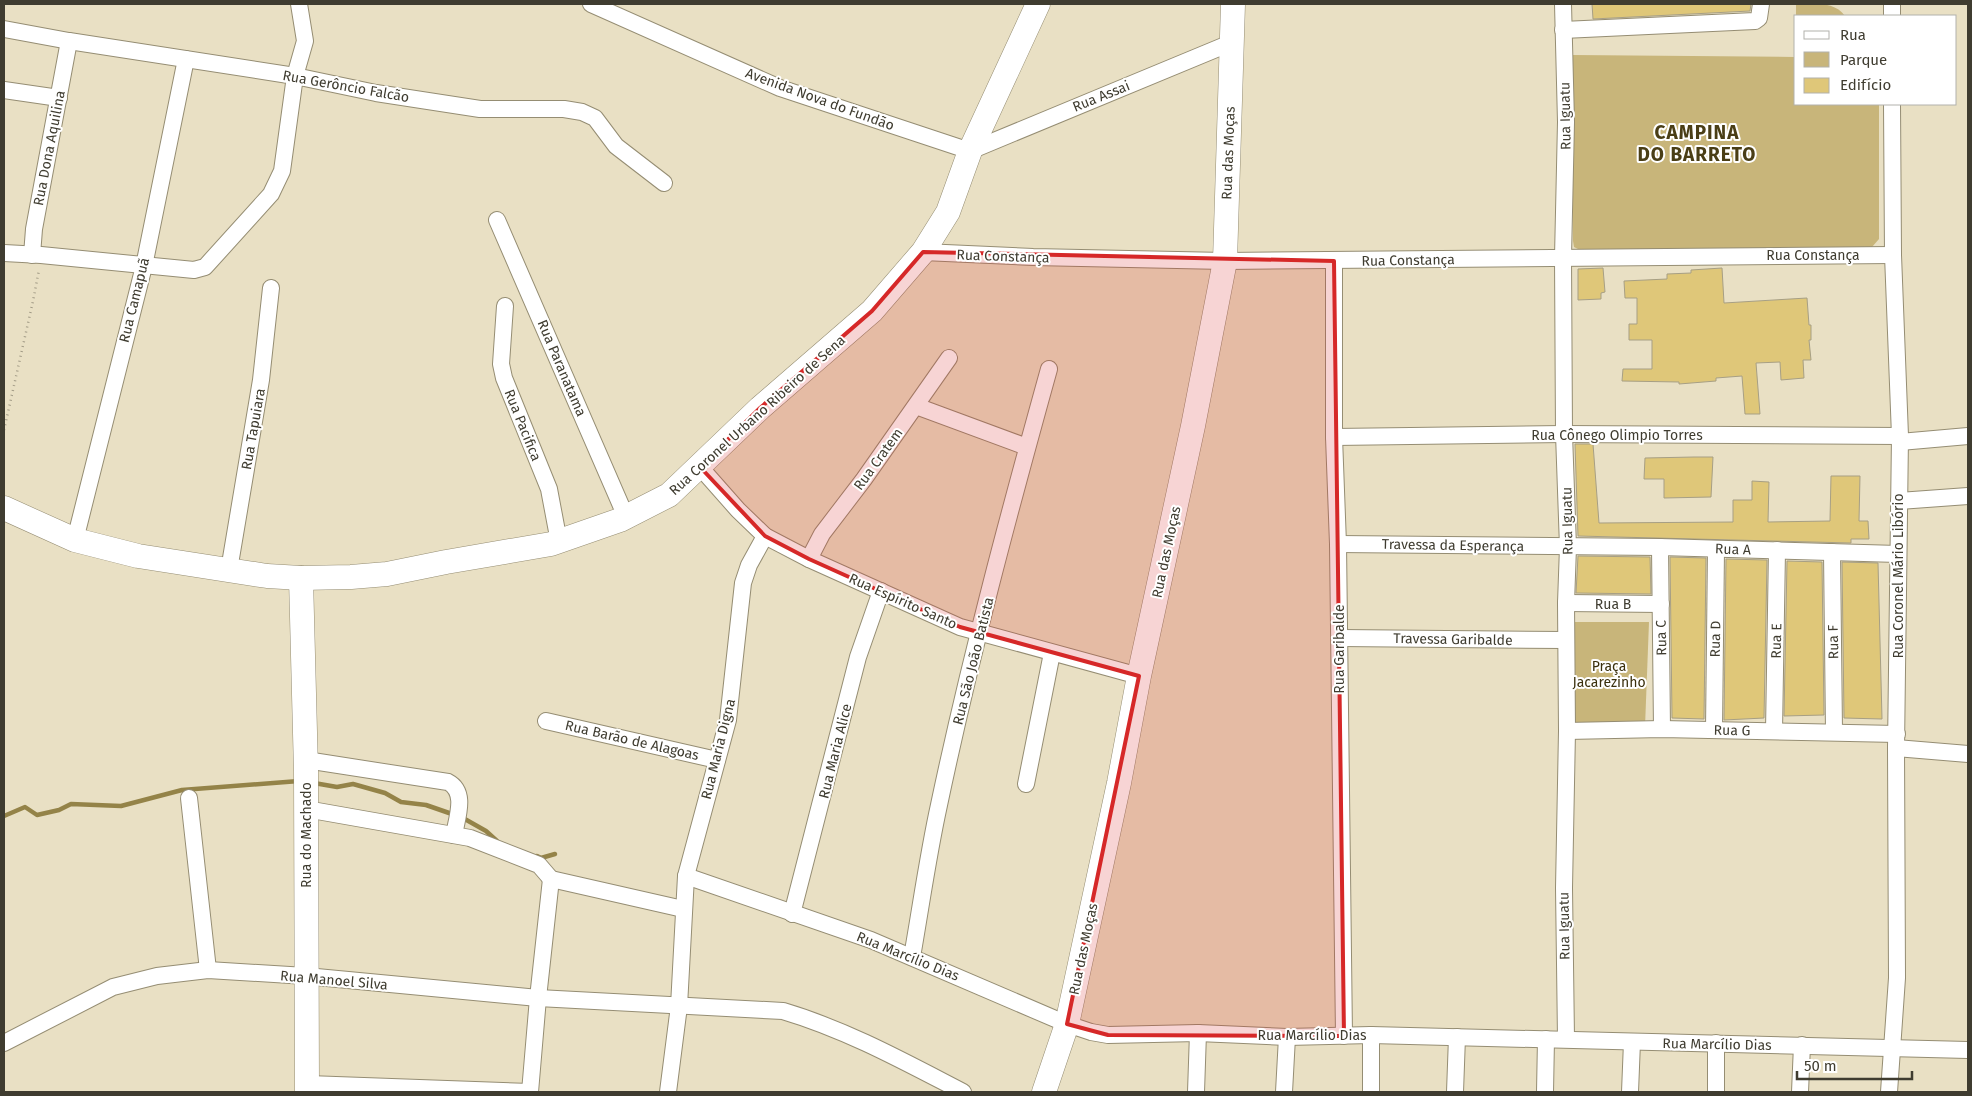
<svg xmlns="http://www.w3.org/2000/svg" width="1972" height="1096" font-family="'Fira Sans',sans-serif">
  <rect width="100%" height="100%" fill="#e9e0c4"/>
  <!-- green -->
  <g fill="#c8b57a">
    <path d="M1796,4C1813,4 1835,1 1845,16H1796Z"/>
    <polygon points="1796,40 1796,104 1879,104 1879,239 1872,247 1582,251 1574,247 1573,241 1573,55 1795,57"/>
    <polygon points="1573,622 1649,622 1645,727 1571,727"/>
  </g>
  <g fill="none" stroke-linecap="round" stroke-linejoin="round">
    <!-- stream -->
    <g stroke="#948348" stroke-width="4.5">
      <polyline points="314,783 337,787 353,784 385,793 401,802 426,805 452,814"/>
      <polyline points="4,816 25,807 37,815 59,810 71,804 121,806 182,790 299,781"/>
      <polyline points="463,818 486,831 497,841"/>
      <polyline points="537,856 541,858 555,854"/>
    </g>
  </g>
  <!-- building -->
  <g fill="#dfc779" stroke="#a79f84">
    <polygon points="1592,4 1751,4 1750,11 1593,19"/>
    <polygon points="1603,268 1605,292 1601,293 1601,299 1578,300 1578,269"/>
    <polygon points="1722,268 1724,303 1807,298 1809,325 1811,325 1811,340 1809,340 1811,360 1803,360 1804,378 1781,380 1780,362 1756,363 1760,414 1745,414 1742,376 1716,378 1716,381 1679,384 1679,382 1622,381 1623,369 1652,369 1652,340 1629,340 1629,324 1637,324 1637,298 1625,298 1624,281 1667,279 1667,274 1691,273 1691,270"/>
    <polygon points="1575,444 1593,444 1599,523 1733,522 1733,500 1752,500 1752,481 1769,482 1768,522 1830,521 1831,476 1860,476 1859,521 1868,521 1869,539 1851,539 1851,543 1578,536"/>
    <polygon points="1694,457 1713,457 1711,497 1664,498 1664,479 1644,479 1645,458"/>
    <polygon points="1578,556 1650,557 1651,594 1576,593"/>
    <polygon points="1670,557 1706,558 1704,719 1672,718"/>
    <polygon points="1726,559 1767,560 1764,718 1724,720"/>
    <polygon points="1787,561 1822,562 1824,715 1784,716"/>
    <polygon points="1842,562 1878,563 1882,719 1844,718"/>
  </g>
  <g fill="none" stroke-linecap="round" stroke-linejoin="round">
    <defs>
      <g id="street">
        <polyline points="591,4 780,88 970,151 1233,42"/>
        <polyline points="1563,4 1566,122 1563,257 1564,434 1568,547 1566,603 1567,731 1564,888 1566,1039"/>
        <polyline points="1892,4 1892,16"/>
        <polyline points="4,29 69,41 295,76 376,93 480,109 564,109 582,112 595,118 616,146 664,183"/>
        <polyline points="1563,30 1755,21 1759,18 1761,4"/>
        <polyline points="4,90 59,98"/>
        <polyline points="497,220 626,517"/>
        <polyline points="923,252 1033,257 1225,261 1893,255"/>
        <polyline points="4,253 41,255 194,270 205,267 271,194 282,171 295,76 305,41 299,4"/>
        <polyline points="32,255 34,229 69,41"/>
        <polyline points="1334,261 1334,437 1338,544 1344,1036"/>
        <polyline points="505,306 501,364 504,378 549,489 559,542"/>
        <polyline points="916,406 1027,447"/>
        <polyline points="1334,437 1564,434 1900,436"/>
        <polyline points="1900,442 1968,436"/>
        <polyline points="700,467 738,510 765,536 809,559 960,627 1139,676"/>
        <polyline points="1899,501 1968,496"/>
        <polyline points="75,540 144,266 186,59"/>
        <polyline points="1338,544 1660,547 1898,554"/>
        <polyline points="1660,547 1662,729"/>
        <polyline points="1832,552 1834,732"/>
        <polyline points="809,559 822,534 864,479 949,358"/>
        <polyline points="229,570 261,380 271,288"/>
        <polyline points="1566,603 1661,604"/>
        <polyline points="1340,638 1566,640"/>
        <polyline points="546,721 717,760"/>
        <polyline points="1714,730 1716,549"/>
        <polyline points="1567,731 1662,729 1897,734"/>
        <polyline points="1774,731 1777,550"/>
        <polyline points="1896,748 1968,754"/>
        <path d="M306,760L448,782C467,792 457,817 454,835"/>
        <polyline points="1026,784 1052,653"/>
        <polyline points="189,798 208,970"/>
        <polyline points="306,809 470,838 539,865 551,879"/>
        <polyline points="686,876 871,940 1067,1024 1091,1032 1108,1035 1198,1033 1287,1037 1371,1035 1968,1050"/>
        <polyline points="551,879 683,909"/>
        <polyline points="792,914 858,657 881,591"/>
        <path d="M912,957C921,906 928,855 939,805C970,658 1009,513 1049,369"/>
        <path d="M4,1043L113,987L157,976L208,970L306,976L538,998L783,1011C847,1030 905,1062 963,1092"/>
        <polyline points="308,1084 530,1092"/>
        <polyline points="530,1092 538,998 551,879"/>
        <polyline points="668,1092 679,1006 686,876 728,720 743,583 749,565 765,536"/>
        <polyline points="1196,1092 1198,1033"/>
        <polyline points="1284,1092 1287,1037"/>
        <polyline points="1371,1092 1371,1035"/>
        <polyline points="1455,1092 1457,1037"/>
        <polyline points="1545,1092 1546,1039"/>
        <polyline points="1630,1092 1632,1042"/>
        <polyline points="1716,1092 1716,1043"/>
        <polyline points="1800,1092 1802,1045"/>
        <polyline points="1889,1092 1897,978 1896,748 1900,436 1893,255 1892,104"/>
      </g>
      <g id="secondary">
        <polyline points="4,508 75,540 138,556 267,576 301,578 351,577 387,574 446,562 551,544 620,520 669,495 760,408 872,311 923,252 948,212 970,151 1038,4"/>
        <polyline points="301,578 306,771 307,1092"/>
        <polyline points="1044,1092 1067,1024 1119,783 1139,676 1193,426 1225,261 1233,4"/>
      </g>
    </defs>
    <!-- street casing -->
    <use href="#street" stroke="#958d73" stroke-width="18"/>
    <!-- secondary casing -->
    <use href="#secondary" stroke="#958d73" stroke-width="25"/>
    <!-- path -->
    <polyline stroke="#a39c87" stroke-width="2.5" stroke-dasharray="1 4" stroke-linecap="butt" points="4,430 33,301 39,270"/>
    <!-- street -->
    <use href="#street" stroke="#fff" stroke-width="16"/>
    <!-- secondary -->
    <use href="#secondary" stroke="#fff" stroke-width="24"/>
  </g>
  <!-- marked area -->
  <path fill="#d62828" fill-opacity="0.2" stroke="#d62828" stroke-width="4" stroke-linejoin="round" d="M923,252L1334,261L1344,1036L1108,1035L1067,1024L1139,676L960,627L809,559L765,536L700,467L760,408L872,311Z"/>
  <g text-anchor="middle" stroke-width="4" stroke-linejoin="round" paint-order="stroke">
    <!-- street labels -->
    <g font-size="14" fill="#3f3c30" stroke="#fff">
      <text transform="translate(346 86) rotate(10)" y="5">Rua Gerôncio Falcão</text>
      <text transform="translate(1101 96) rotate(-22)" y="5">Rua Assai</text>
      <text transform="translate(820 99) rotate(20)" y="5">Avenida Nova do Fundão</text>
      <text transform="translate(1565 116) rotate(-91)" y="5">Rua Iguatu</text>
      <text transform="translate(49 148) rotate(-79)" y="5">Rua Dona Aquilina</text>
      <text transform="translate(1228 153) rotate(-88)" y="5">Rua das Moças</text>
      <text x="1813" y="260">Rua Constança</text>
      <text transform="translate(1003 256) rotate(2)" y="5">Rua Constança</text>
      <text transform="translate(1408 260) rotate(-1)" y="5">Rua Constança</text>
      <text transform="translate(134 300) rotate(-76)" y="5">Rua Camapuã</text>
      <text transform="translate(562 368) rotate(67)" y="5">Rua Paranatama</text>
      <text transform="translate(757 415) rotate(-42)" y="5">Rua Coronel Urbano Ribeiro de Sena</text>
      <text transform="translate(523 425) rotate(68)" y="5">Rua Pacifica</text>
      <text transform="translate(253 429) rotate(-80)" y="5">Rua Tapuiara</text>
      <text x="1617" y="440">Rua Cônego Olimpio Torres</text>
      <text transform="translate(878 459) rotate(-54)" y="5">Rua Cratem</text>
      <text transform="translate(1567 521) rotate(-91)" y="5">Rua Iguatu</text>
      <text transform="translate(1453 545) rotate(1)" y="5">Travessa da Esperança</text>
      <text transform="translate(1733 549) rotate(2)" y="5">Rua A</text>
      <text transform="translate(1166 552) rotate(-78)" y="5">Rua das Moças</text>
      <text transform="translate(1898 576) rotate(-90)" y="5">Rua Coronel Mário Libório</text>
      <text transform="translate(903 601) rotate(24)" y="5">Rua Espírito Santo</text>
      <text x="1613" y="609">Rua B</text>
      <text transform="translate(1661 638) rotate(-91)" y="5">Rua C</text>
      <text transform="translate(1453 639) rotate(1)" y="5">Travessa Garibalde</text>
      <text transform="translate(1715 639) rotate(-89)" y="5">Rua D</text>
      <text transform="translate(1776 641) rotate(-89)" y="5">Rua E</text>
      <text transform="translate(1833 642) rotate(-91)" y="5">Rua F</text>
      <text transform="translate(1339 649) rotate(-90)" y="5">Rua Garibalde</text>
      <text transform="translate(973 661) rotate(-76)" y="5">Rua São João Batista</text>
      <text transform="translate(1732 730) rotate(1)" y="5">Rua G</text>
      <text transform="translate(632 740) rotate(13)" y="5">Rua Barão de Alagoas</text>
      <text transform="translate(718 749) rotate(-76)" y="5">Rua Maria Digna</text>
      <text transform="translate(835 751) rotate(-76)" y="5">Rua Maria Alice</text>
      <text transform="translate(306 835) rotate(-90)" y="5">Rua do Machado</text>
      <text transform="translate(1564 926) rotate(-91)" y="5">Rua Iguatu</text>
      <text transform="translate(1083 949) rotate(-78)" y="5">Rua das Moças</text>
      <text transform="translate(908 956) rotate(22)" y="5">Rua Marcílio Dias</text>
      <text transform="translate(334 980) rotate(5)" y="5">Rua Manoel Silva</text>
      <text x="1312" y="1040">Rua Marcílio Dias</text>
      <text transform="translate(1717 1044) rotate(1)" y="5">Rua Marcílio Dias</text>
    </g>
    <!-- park labels -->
    <g font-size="14" fill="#3a2f0c" stroke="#fff">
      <text x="1609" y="671">Praça<tspan x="1609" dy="16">Jacarezinho</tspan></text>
    </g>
    <!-- district labels -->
    <g font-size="19" font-weight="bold" letter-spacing="1" fill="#4a3e16" stroke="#fff">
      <text x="1697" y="139">CAMPINA<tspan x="1697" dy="22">DO BARRETO</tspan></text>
    </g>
  </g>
  <!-- border -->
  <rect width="1972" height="1096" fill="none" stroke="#3f3c30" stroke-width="10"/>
  <!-- legend -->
  <rect x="1794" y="15" width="162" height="90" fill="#ffffff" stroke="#b2b1ac"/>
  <rect x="1804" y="31" width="25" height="8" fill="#ffffff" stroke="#b2b1ac"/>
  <text x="1840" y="40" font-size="15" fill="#3f3c30">Rua</text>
  <rect x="1804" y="52" width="25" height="15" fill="#c8b57a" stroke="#b2b1ac"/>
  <text x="1840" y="65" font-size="15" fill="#3f3c30">Parque</text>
  <rect x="1804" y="78" width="25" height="15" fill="#dfc779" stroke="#b2b1ac"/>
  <text x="1840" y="90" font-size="15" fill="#3f3c30">Edifício</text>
  <!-- scale -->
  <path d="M1797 1071v8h115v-8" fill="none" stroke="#3f3c30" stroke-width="2.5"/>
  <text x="1804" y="1071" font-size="15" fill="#3f3c30" stroke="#ffffff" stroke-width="4" paint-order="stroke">50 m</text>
</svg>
